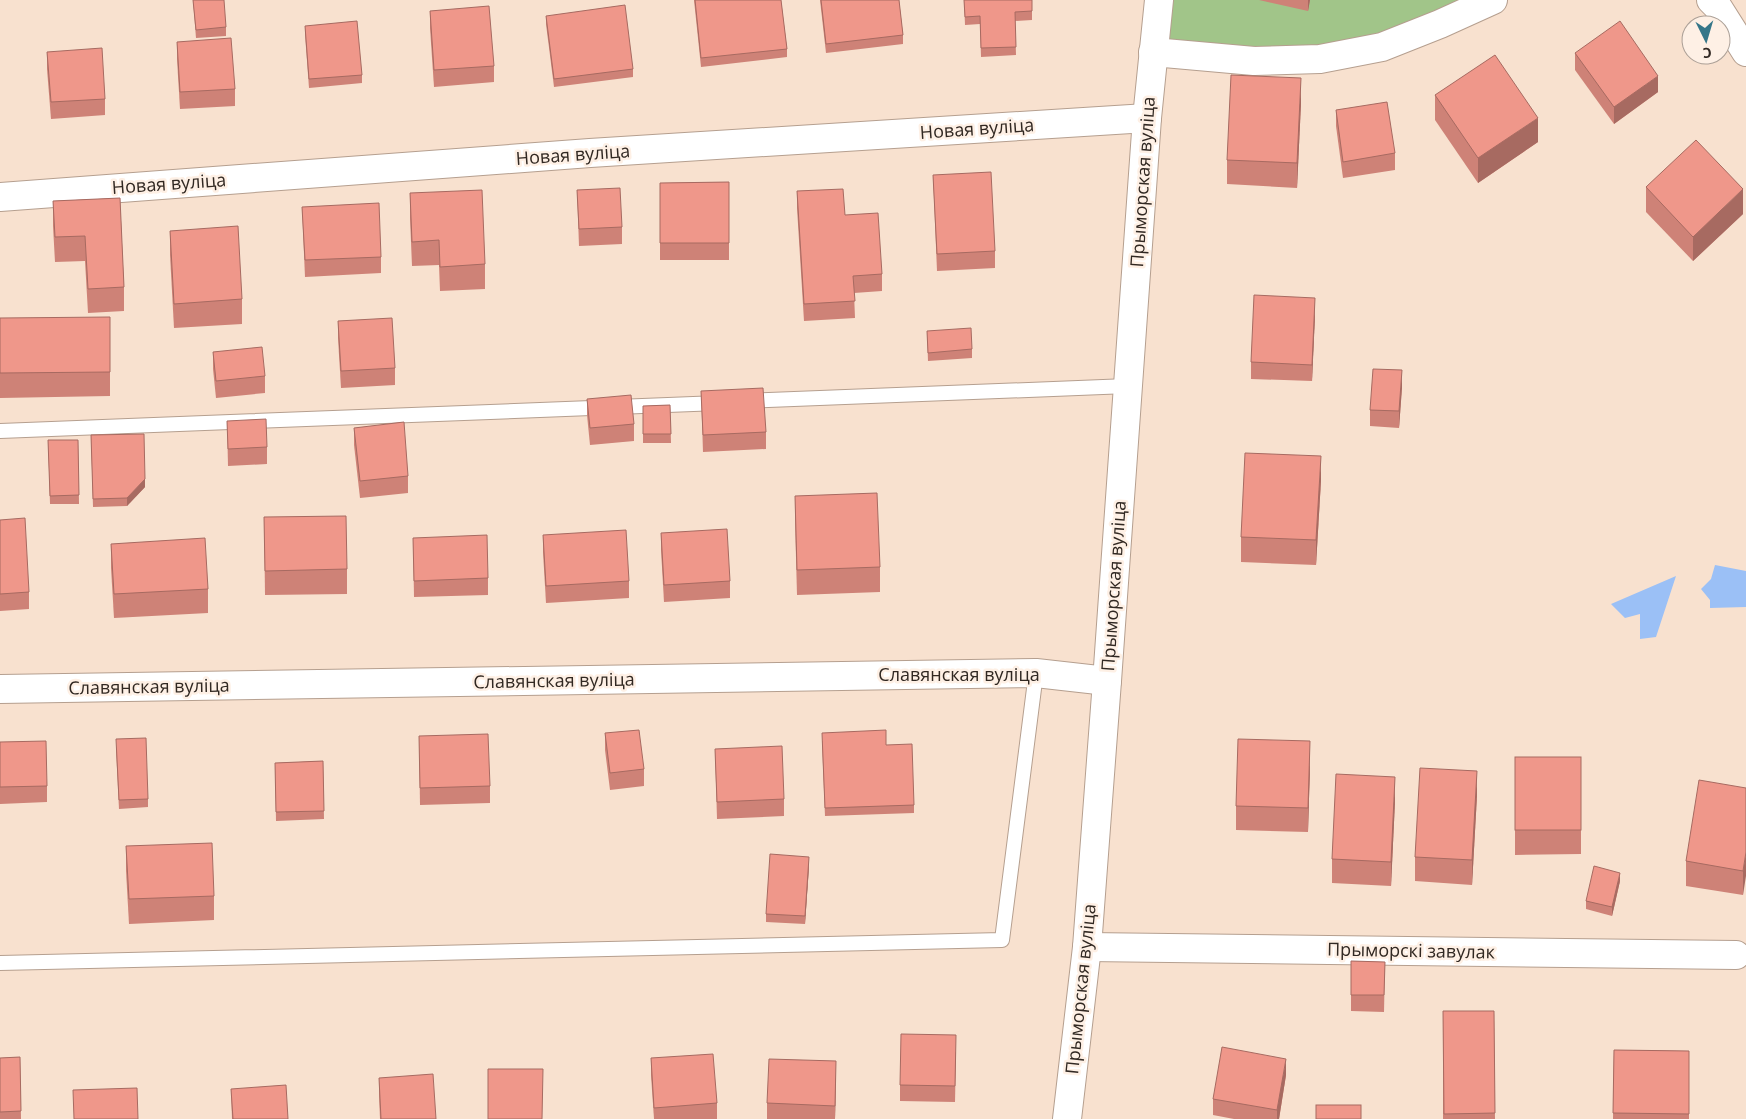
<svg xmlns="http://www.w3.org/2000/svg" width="1746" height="1119" font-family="'Open Sans',sans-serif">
  <rect width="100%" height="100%" fill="#f8e1cf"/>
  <!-- green -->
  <polygon fill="#a1c589" points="1159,0 1493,0 1382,47 1153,52"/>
  <!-- water -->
  <g fill="#9bc0f6">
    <polygon points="1715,565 1746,571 1746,607 1710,608 1710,600 1701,589 1711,579"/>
    <polygon points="1676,576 1656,637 1640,639 1640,614 1625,618 1611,604"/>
  </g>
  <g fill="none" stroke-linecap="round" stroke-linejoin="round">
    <defs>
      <g id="lane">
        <polyline points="745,401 1128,386"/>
        <polyline points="0,431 719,403"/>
        <polyline points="0,963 1002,940 1036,673"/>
      </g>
      <g id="street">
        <polyline points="1711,0 1717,6 1746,52"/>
        <polyline points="1153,52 1254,61 1320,59 1382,47 1440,24 1493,0"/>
        <polyline points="0,197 590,153 1147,118"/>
        <polyline points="0,689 1036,673 1107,681"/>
        <polyline points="1087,947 1736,955"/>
      </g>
      <polyline id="secondary" points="1067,1119 1087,947 1107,681 1147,118 1159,0"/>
    </defs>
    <!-- lane casing -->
    <use href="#lane" stroke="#b59f8f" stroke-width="16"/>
    <!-- street casing -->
    <use href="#street" stroke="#b59f8f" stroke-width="30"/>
    <!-- secondary casing -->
    <use href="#secondary" stroke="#b59f8f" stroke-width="30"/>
    <!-- lane -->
    <use href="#lane" stroke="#fff" stroke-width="14"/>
    <!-- street -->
    <use href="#street" stroke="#fff" stroke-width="28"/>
    <!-- secondary -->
    <use href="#secondary" stroke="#fff" stroke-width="28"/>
  </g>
  <!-- wall -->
  <g fill="#ce8277">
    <polygon points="193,0 226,27 226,36 196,38"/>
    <polygon points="694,0 781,0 787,49 787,57 701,67"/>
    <polygon points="820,0 899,0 903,35 903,44 826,53"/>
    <polygon points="964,0 1032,0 1032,20 1015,21 1016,55 981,57 980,24 965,25"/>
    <polygon points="1259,0 1310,0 1308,11"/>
    <polygon points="430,11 494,66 494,82 434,87 430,28"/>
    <polygon points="546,16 633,69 633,77 554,87 546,24"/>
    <polygon points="305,26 362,75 362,83 309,88 305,34"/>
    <polygon points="177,42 235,89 235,106 180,109 177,59"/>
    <polygon points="47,52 105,99 105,115 51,119 47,69"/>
    <polygon points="1575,53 1658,92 1614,124 1575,70"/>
    <polygon points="1435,95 1538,142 1478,183 1435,120"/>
    <polygon points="1301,103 1297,188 1227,184 1227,160"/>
    <polygon points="1336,110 1395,153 1395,170 1343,178 1336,126"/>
    <polygon points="933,175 995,251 995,268 937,271"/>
    <polygon points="729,182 729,260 660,260 660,183"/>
    <polygon points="1646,187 1743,214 1693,261 1646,212"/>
    <polygon points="577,190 622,227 622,244 579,246"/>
    <polygon points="797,191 845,215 882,274 882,291 854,293 855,318 804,321 797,208"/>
    <polygon points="410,193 485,264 485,289 440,291 439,265 412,266 410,218"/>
    <polygon points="120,198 124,287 124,311 88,313 85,261 55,262 53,226 53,201"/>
    <polygon points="302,207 381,257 381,273 305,277"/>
    <polygon points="170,231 242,299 242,324 174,328 170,255"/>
    <polygon points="1315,315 1312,381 1251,379 1251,362"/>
    <polygon points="0,318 110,372 110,396 0,398"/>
    <polygon points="338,321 395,368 395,385 341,388 338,338"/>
    <polygon points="927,331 972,349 972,358 928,361"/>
    <polygon points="213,352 265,376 265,393 216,398 213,369"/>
    <polygon points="1402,387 1399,428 1370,426 1370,410"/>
    <polygon points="701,391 766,432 766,449 703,452"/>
    <polygon points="587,399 634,424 634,441 590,445 587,415"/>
    <polygon points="670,405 671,443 643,443 643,406"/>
    <polygon points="227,421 267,447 267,464 228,466"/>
    <polygon points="354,428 408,476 408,493 360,498 354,445"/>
    <polygon points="91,435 145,487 127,506 93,507"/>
    <polygon points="48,440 78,440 79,504 50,504"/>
    <polygon points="1321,480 1316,565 1241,562 1241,537"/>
    <polygon points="795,496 880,567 880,592 797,595 795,520"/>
    <polygon points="264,517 347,569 347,594 265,595"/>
    <polygon points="0,520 29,592 29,609 0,611"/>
    <polygon points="661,533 730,581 730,598 664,602 661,550"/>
    <polygon points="543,535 629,581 629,598 546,603 543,552"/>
    <polygon points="413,538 488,578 488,595 414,597"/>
    <polygon points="111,544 208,589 208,613 114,618 111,568"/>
    <polygon points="605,733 644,769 644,786 610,790 605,750"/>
    <polygon points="419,736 490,786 490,803 420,805"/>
    <polygon points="822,741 886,745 914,805 914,813 825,816"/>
    <polygon points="0,742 47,786 47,802 0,804"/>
    <polygon points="116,748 148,799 148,807 119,809"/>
    <polygon points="715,749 784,799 784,816 717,819"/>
    <polygon points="1515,757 1581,757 1581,854 1515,855"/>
    <polygon points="323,761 324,819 276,821 275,763"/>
    <polygon points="1310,766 1308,832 1236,830 1236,806"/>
    <polygon points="1746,788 1743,895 1686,886 1686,861"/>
    <polygon points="1477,795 1472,885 1415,881 1415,857"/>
    <polygon points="1395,801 1391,886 1332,883 1332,859"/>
    <polygon points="126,846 214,896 214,920 129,924 126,871"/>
    <polygon points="809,866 805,924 766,922 766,914"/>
    <polygon points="1620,881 1612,916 1586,909 1586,901"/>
    <polygon points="1351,961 1385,962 1384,1012 1351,1011"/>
    <polygon points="1443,1011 1494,1011 1495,1119 1443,1119"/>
    <polygon points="1614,1050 1689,1051 1689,1119 1613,1119"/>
    <polygon points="956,1052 955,1102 900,1101 900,1085"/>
    <polygon points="20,1057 21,1119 0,1119 0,1058"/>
    <polygon points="651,1058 717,1103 717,1119 654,1119 651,1075"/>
    <polygon points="1286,1075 1279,1119 1234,1119 1213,1115 1213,1099"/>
    <polygon points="379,1078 436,1119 380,1119 379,1094"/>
    <polygon points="836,1078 835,1119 767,1119 767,1103"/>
    <polygon points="231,1089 288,1119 232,1119"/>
  </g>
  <!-- shaded-wall -->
  <g fill="#a76a61">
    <polygon points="1308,0 1310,0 1308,11"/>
    <polygon points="1658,76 1658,92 1614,124 1614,107"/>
    <polygon points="1301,78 1301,103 1297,188 1297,163"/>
    <polygon points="1538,118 1538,142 1478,183 1478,158"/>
    <polygon points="1743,189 1743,214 1693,261 1693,237"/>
    <polygon points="1315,298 1315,315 1312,381 1312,365"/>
    <polygon points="1402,370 1402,387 1399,428 1399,411"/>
    <polygon points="1321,456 1321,480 1316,565 1316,540"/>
    <polygon points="145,479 145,487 127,506 127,498"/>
    <polygon points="1310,741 1310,766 1308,832 1308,808"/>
    <polygon points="1477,771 1477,795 1472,885 1472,860"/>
    <polygon points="1395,777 1395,801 1391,886 1391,862"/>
    <polygon points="1746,852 1746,876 1743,895 1743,871"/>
    <polygon points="809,857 809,866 805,924 805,916"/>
    <polygon points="1620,873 1620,881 1612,916 1612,907"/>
    <polygon points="1286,1059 1286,1075 1279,1119 1277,1119 1277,1110"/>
    <polygon points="836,1061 836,1078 835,1119 835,1106"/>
  </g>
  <!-- building -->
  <g fill="#ef978a" stroke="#a76a61">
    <polygon points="193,0 224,0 226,27 196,30"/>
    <polygon points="695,0 781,0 787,49 701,58"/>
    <polygon points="821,0 899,0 903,35 826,44"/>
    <polygon points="964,0 1032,0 1032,11 1015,12 1016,47 981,48 980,16 965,17"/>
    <polygon points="625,5 633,69 554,79 546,16"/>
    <polygon points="489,6 494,66 434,70 430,11"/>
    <polygon points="357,21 362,75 309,79 305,26"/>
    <polygon points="1620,21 1658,76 1614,107 1575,53"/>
    <polygon points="231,38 235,89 180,92 177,42"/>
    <polygon points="102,48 105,99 51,102 47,52"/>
    <polygon points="1495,55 1538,118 1478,158 1435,95"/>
    <polygon points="1231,75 1301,78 1297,163 1227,160"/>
    <polygon points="1387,102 1395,153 1343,162 1336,110"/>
    <polygon points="1696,140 1743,189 1693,237 1646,187"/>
    <polygon points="991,172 995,251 937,254 933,175"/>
    <polygon points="729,182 729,243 660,243 660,183"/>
    <polygon points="620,188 622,227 579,229 577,190"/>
    <polygon points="843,189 845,215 878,213 882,274 853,276 855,301 804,304 797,191"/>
    <polygon points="482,190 485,264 440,267 439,240 412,242 410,193"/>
    <polygon points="120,198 124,287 88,289 85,236 55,237 53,201"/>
    <polygon points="379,203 381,257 305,260 302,207"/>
    <polygon points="238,226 242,299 174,304 170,231"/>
    <polygon points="1254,295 1315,298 1312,365 1251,362"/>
    <polygon points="110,317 110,372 0,373 0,318"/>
    <polygon points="392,318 395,368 341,371 338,321"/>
    <polygon points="971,328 972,349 928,353 927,331"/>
    <polygon points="262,347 265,376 216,381 213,352"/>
    <polygon points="1373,369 1402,370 1399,411 1370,410"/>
    <polygon points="763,388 766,432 703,435 701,391"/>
    <polygon points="631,395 634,424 590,428 587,399"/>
    <polygon points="670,405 671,434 643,434 643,406"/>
    <polygon points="266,419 267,447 228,449 227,421"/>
    <polygon points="404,422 408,476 360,481 354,428"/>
    <polygon points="144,434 145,479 127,498 93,499 91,435"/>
    <polygon points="48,440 78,440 79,495 50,496"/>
    <polygon points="1245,453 1321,456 1316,540 1241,537"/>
    <polygon points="877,493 880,567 797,570 795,496"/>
    <polygon points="346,516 347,569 265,571 264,517"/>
    <polygon points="25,518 29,592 0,594 0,520"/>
    <polygon points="727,529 730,581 664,585 661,533"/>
    <polygon points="626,530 629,581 546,586 543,535"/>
    <polygon points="487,535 488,578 414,581 413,538"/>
    <polygon points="205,538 208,589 114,594 111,544"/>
    <polygon points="639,730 644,769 610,773 605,733"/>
    <polygon points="886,730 886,745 912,744 914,805 825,808 822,733"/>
    <polygon points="488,734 490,786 420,788 419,736"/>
    <polygon points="146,738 148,799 119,800 116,739"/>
    <polygon points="1238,739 1310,741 1308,808 1236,806"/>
    <polygon points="46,741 47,786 0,787 0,742"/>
    <polygon points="782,746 784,799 717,802 715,749"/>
    <rect x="1515" y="757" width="66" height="73"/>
    <polygon points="323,761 324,811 276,812 275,763"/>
    <polygon points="1420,768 1477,771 1472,860 1415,857"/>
    <polygon points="1336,774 1395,777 1391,862 1332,859"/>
    <polygon points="1699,780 1746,788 1746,852 1743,871 1686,861"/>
    <polygon points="212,843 214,896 129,899 126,846"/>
    <polygon points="770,854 809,857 805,916 766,914"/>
    <polygon points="1594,866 1620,873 1612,907 1586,901"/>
    <polygon points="1351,961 1385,962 1384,995 1351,995"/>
    <polygon points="1443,1011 1494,1011 1495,1113 1444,1114"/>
    <polygon points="901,1034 956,1035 955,1086 900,1085"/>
    <polygon points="1222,1047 1286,1059 1277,1110 1213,1099"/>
    <polygon points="1614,1050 1689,1051 1689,1114 1613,1113"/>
    <polygon points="713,1054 717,1103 654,1108 651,1058"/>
    <polygon points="20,1057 21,1111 0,1112 0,1058"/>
    <polygon points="769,1059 836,1061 835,1106 767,1103"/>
    <polygon points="488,1069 543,1069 542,1119 488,1119"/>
    <polygon points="433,1074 436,1119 381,1119 379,1078"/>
    <polygon points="286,1085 288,1119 233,1119 231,1089"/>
    <polygon points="137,1088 138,1119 74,1119 73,1090"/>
    <rect x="1316" y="1105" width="45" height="14"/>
  </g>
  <g text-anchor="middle" stroke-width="5" stroke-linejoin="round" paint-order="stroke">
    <!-- street labels -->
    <g font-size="18" fill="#312822" stroke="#fef0e5">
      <text transform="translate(977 129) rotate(-4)" y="6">Новая вуліца</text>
      <text transform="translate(573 155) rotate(-4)" y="6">Новая вуліца</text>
      <text transform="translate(1143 182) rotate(-86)" y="6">Прыморская вуліца</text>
      <text transform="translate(169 184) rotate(-4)" y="6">Новая вуліца</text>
      <text transform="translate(1114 586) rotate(-86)" y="6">Прыморская вуліца</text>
      <text x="959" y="681">Славянская вуліца</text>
      <text transform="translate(554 681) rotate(-1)" y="6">Славянская вуліца</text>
      <text transform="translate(149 687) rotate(-1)" y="6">Славянская вуліца</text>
      <text transform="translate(1411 951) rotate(1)" y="6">Прыморскі завулак</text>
      <text transform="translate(1081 989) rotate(-84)" y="6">Прыморская вуліца</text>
    </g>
  </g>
  <!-- north arrow -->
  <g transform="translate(1706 40) rotate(175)"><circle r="24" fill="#fef0e5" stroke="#aca097"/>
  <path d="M0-4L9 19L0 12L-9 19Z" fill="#357689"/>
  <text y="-8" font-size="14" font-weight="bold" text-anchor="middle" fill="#312822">С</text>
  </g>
</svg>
